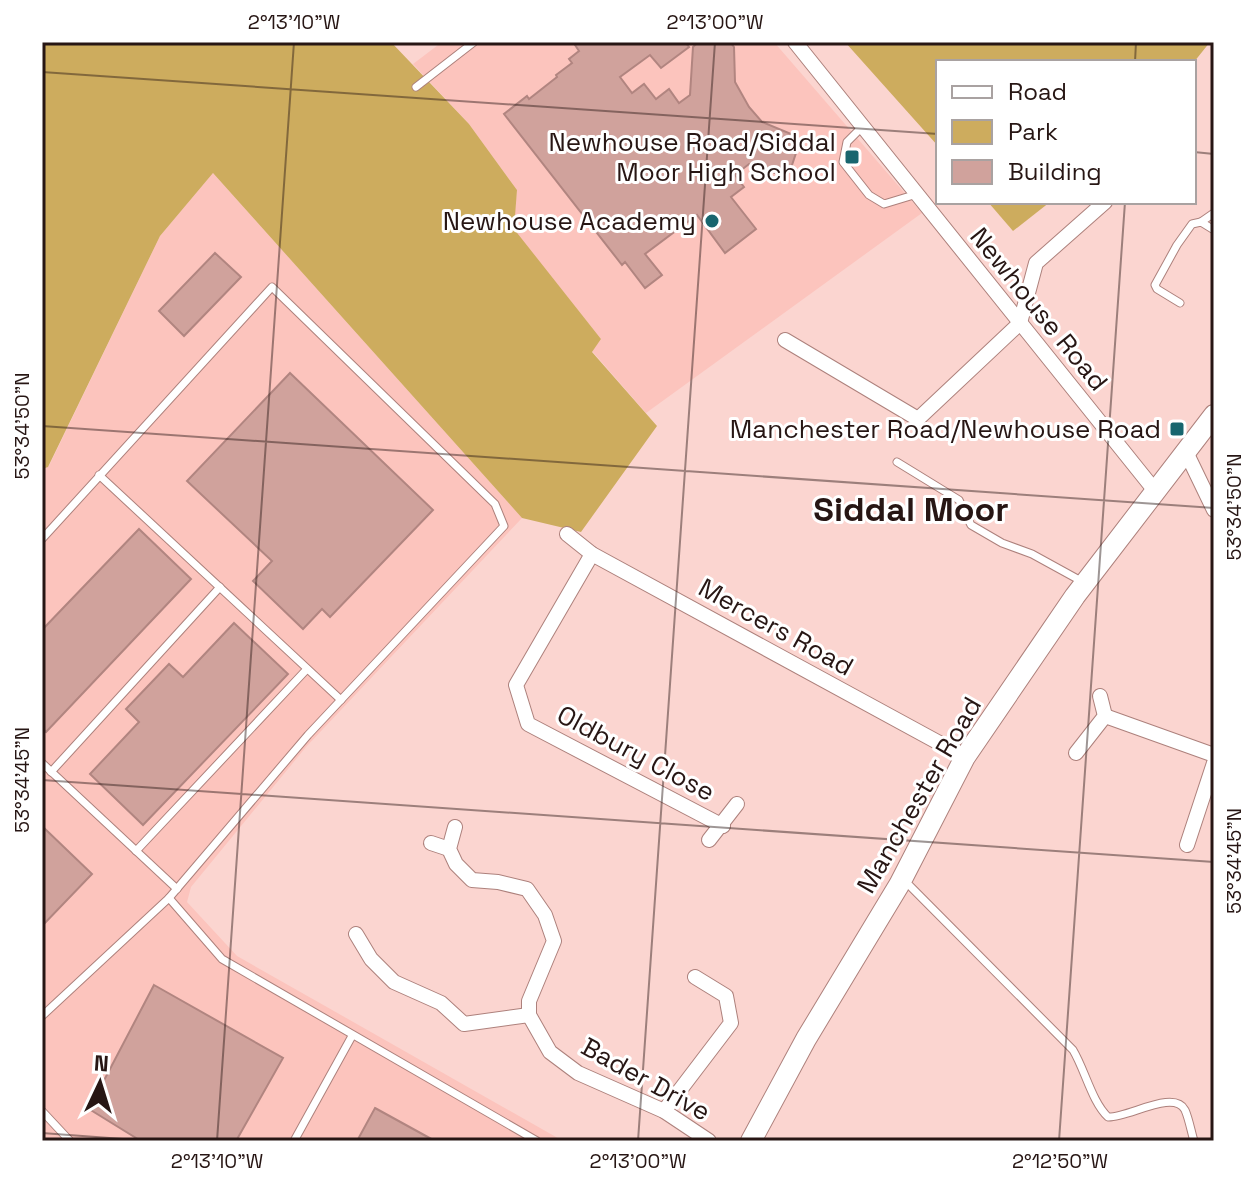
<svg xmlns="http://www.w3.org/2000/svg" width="1256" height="1183" font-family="'Space Grotesk',sans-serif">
  <rect width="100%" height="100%" fill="#fbd5d0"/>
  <!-- built -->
  <g fill="#fcc4bd">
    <polygon points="442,42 774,42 922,213 646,413 592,351 601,339 513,229 517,190 469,124 413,64"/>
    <polygon points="213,173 522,518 306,747 191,887 187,902 237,956 563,1141 49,1141 42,1134 42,469 49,466 160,236"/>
  </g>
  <!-- green -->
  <g fill="#cdac5e">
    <polygon points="42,42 391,42 469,124 517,190 514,229 601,339 592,352 657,426 581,532 522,518 213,173 160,236 48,467 42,469"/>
    <polygon points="845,42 1210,42 1194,62 938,62 938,146"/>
    <polygon points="988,202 1050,202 1013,231"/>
  </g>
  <!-- building -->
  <g fill="#d0a29c" stroke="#b18580" stroke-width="2">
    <polygon points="578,42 685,42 689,47 661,68 650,55 620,77 632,93 644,84 656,99 669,89 679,103 690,95 693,47 698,42 730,42 734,47 735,82 749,107 762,122 796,136 799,144 790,171 781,175 749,164 735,175 744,187 731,197 756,229 725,253 697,215 645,254 662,275 645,288 625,262 622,265 504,114 527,96 529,99 557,77 556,75 572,63 569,59 579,51 575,45"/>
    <polygon points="215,253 241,277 184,336 159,311"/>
    <polygon points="290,373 433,510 330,617 322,609 303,629 253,581 272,561 187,481"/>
    <polygon points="139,529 191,579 46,732 42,728 42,630"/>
    <polygon points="234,623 288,674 143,825 90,774 139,722 126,709 169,664 183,677"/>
    <polygon points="42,826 92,874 42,926"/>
    <polygon points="154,985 283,1058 236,1141 141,1141 89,1109"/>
    <polygon points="375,1108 435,1141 357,1141"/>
  </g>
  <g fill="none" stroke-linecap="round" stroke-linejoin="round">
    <defs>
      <g id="lane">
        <polyline points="416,87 474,42"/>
        <polyline points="863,126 847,142 843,162 869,195 884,204 917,194"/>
        <polyline points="1201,222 1214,213"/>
        <polyline points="1180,303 1157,289 1155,285 1177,245 1192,224 1201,222 1214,230"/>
        <polyline points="897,462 959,500 971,525 1002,543 1032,554 1083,582"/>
        <polyline points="99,475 341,700"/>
        <polyline points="42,539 272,287 495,504 504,526 308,735 169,898 42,1016"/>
        <polyline points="42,763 177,889"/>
        <polyline points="51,772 220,587"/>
        <polyline points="136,851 307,669"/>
        <path d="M902,882L910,886L1073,1050C1085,1070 1092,1102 1108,1117C1128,1118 1174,1089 1185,1110C1189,1119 1191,1131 1194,1141"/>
        <polyline points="169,898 222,959 537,1141"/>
        <polyline points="42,1111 70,1141"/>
        <polyline points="294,1141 352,1036"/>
      </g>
      <g id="street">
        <polyline points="795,42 1156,492"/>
        <polyline points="785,340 918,419 1020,323 1036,263 1105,202"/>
        <polyline points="1186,452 1214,510"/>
        <polyline points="567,534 592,554 965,757"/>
        <polyline points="592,554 516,685 528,724 723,826"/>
        <polyline points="1105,716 1214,755"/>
        <polyline points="1076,753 1105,716 1100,696"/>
        <polyline points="455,827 449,849 456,864 472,880 498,882 527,889 545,915 554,941 529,1001 529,1015 550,1052 578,1073 664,1111 709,1141"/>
        <polyline points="709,840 737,804"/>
        <polyline points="431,843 449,849"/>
        <polyline points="1187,845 1214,763"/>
        <polyline points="356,934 371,959 394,982 441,1003 464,1024 529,1015"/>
        <polyline points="664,1111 731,1023 726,996 695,977"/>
      </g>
      <polyline id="primary" points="751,1141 806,1039 899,885 965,757 1075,596 1214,415"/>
    </defs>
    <!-- lane casing -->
    <use href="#lane" stroke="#ad817c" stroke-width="9"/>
    <!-- street casing -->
    <use href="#street" stroke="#ad817c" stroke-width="16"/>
    <!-- primary casing -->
    <use href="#primary" stroke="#ad817c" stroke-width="22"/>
    <!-- lane -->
    <use href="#lane" stroke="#fff" stroke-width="7"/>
    <!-- street -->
    <use href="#street" stroke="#fff" stroke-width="14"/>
    <!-- primary -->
    <use href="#primary" stroke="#fff" stroke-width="20"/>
  </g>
  <!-- ticks -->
  <path fill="none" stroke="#271614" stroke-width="2" stroke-opacity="0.45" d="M1135,62L1136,42M42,72L938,134M1194,152L1214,154M42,426L1214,508M42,780L1214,862M42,1133L150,1141M217,1141L294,42M638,1141L715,42M1059,1141L1125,202"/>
  <!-- markers -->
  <g fill="#18656e" stroke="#fff" stroke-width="3">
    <rect x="844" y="149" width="16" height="16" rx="4"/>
    <circle cx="712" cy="221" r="8"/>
    <rect x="1169" y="421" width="16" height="16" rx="4"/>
  </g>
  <g text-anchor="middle" stroke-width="6" stroke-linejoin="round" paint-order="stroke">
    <!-- poi labels -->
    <g font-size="26" fill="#271614" stroke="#fff" text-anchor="end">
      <text x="836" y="151">Newhouse Road/Siddal<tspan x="836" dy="30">Moor High School</tspan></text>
      <text x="696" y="230">Newhouse Academy</text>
      <text x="1161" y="438">Manchester Road/Newhouse Road</text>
    </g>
    <!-- street labels -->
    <g font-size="26" fill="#271614" stroke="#fff">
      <text transform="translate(1039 309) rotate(51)" y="9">Newhouse Road</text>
      <text transform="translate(776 627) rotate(29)" y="9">Mercers Road</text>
      <text transform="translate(636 753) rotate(28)" y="9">Oldbury Close</text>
      <text transform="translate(919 795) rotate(-60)" y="9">Manchester Road</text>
      <text transform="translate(646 1079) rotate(29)" y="9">Bader Drive</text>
    </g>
    <!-- district labels -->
    <g font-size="34" font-weight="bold" fill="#271614" stroke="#fff">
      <text x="911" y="521">Siddal Moor</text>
    </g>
  </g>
  <!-- border -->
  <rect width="1256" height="1183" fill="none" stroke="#ffffff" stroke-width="88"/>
  <!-- legend -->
  <rect x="936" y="60" width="260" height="144" fill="#ffffff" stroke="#a9a2a1" stroke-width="2"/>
  <rect x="952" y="86" width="40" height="12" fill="#ffffff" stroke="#a9a2a1" stroke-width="2"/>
  <text x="1008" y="100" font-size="24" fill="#271614">Road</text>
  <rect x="952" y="120" width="40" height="24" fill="#cdac5e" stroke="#a9a2a1" stroke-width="2"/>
  <text x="1008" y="140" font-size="24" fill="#271614">Park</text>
  <rect x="952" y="160" width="40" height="24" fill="#d0a29c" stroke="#a9a2a1" stroke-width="2"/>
  <text x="1008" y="180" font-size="24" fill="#271614">Building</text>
  <!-- north arrow -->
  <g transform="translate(100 1083) rotate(4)" stroke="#ffffff" stroke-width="6" paint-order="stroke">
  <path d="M0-6L14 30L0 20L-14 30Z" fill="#271614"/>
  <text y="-12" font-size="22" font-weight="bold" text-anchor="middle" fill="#271614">N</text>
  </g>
  <rect x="44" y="44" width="1168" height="1095" fill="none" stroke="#271614" stroke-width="3"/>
  <g font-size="20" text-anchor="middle" fill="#271614">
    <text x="294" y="29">2°13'10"W</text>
    <text x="715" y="29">2°13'00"W</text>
    <text transform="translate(22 426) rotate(-90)" y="7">53°34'50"N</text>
    <text transform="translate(1234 507) rotate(-90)" y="7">53°34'50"N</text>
    <text transform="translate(22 780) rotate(-90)" y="7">53°34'45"N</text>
    <text transform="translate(1234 861) rotate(-90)" y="7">53°34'45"N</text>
    <text x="217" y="1168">2°13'10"W</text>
    <text x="638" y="1168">2°13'00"W</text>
    <text x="1060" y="1168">2°12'50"W</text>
  </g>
</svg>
